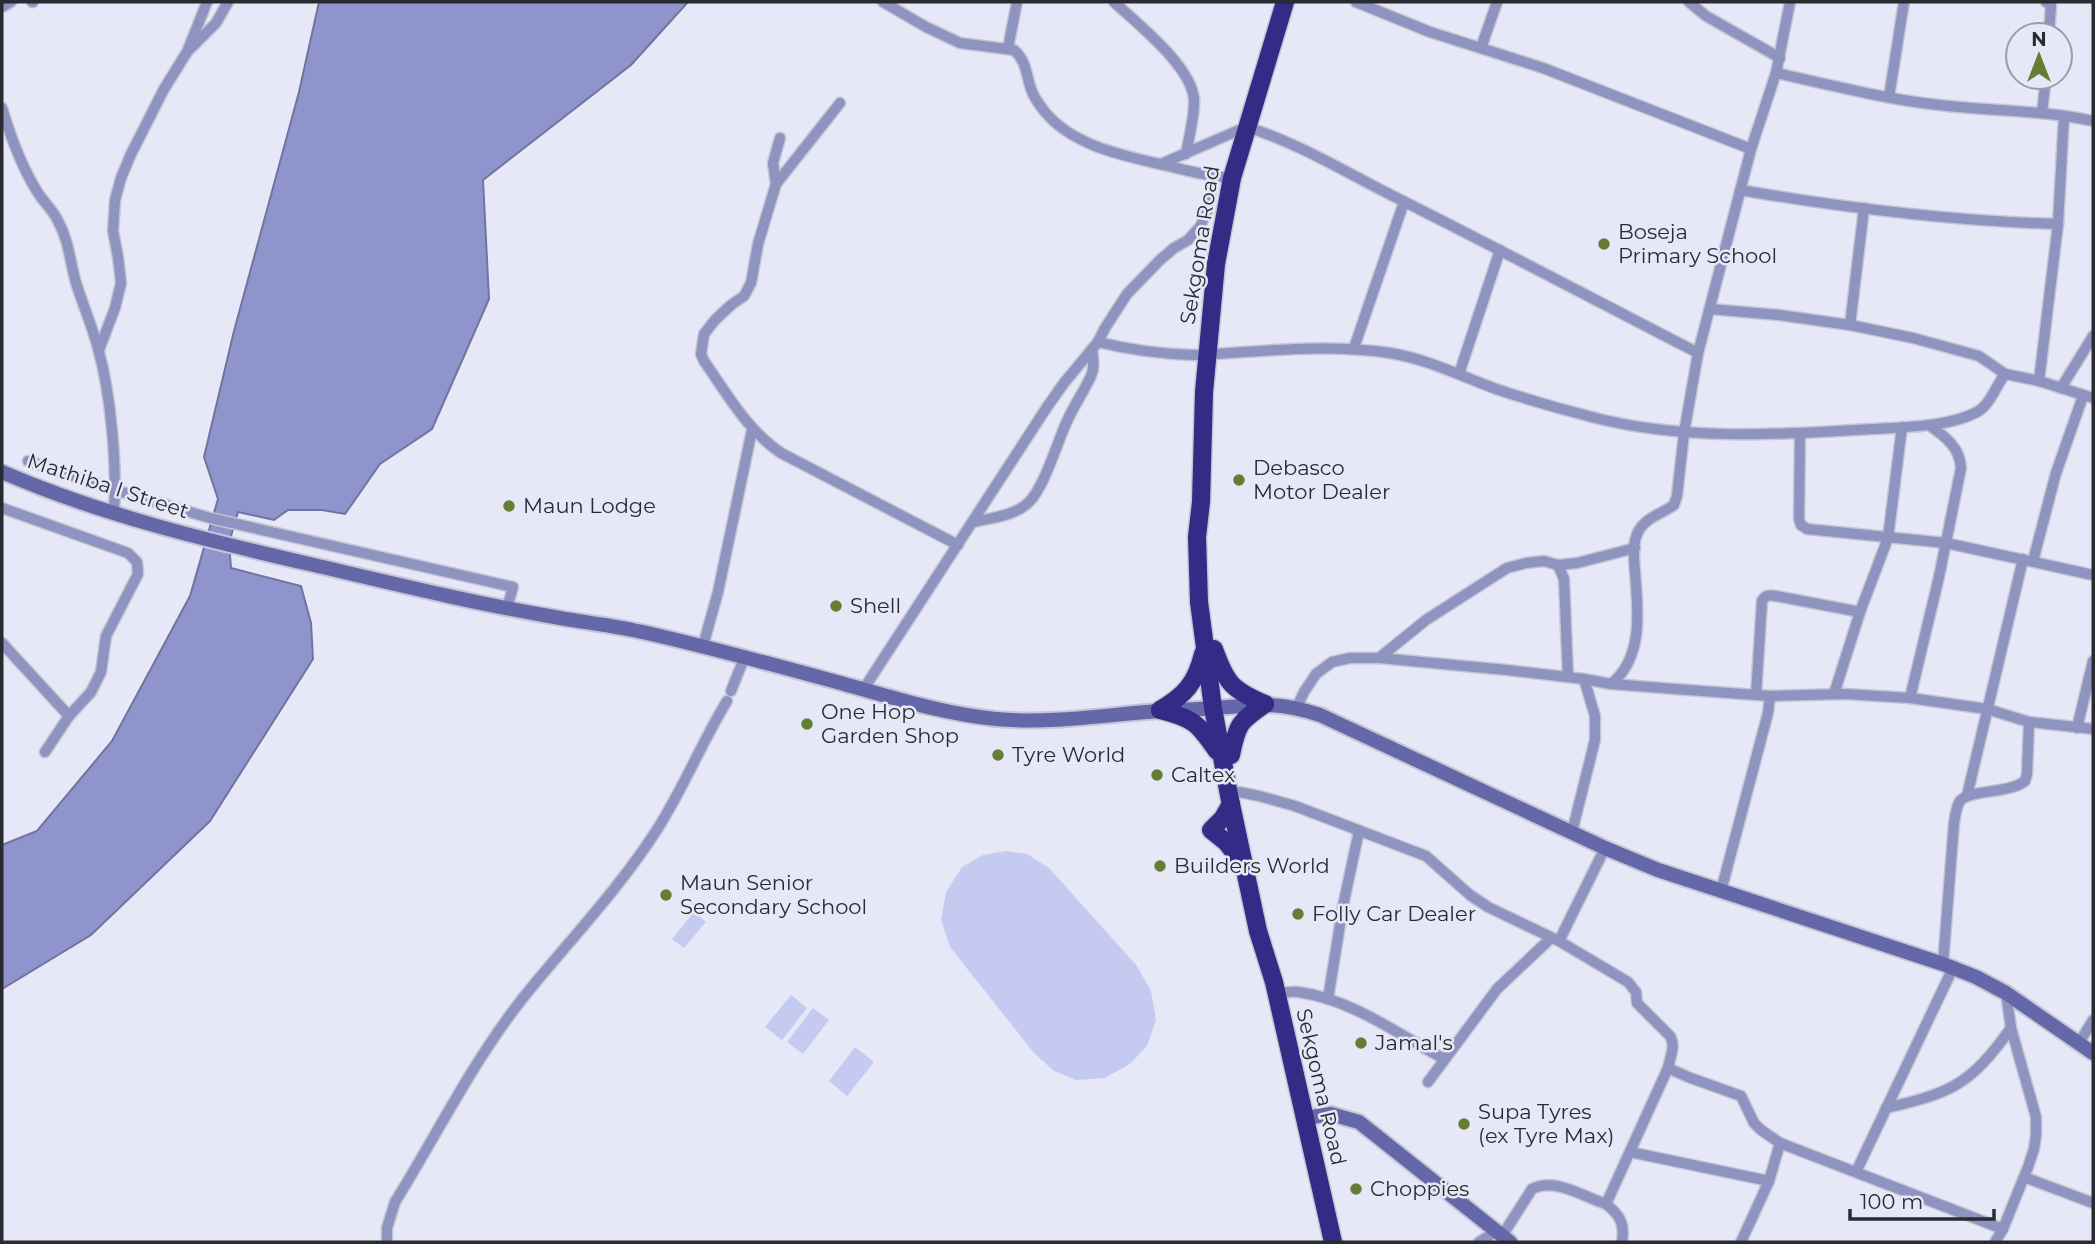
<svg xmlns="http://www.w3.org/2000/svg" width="2095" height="1244" font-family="Montserrat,sans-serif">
  <rect width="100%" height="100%" fill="#e6e8f8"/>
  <!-- green -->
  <g fill="#c5caf1">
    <polygon points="1006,851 1027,854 1049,868 1137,966 1151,991 1156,1020 1147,1046 1130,1064 1105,1078 1076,1080 1054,1071 1034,1053 950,947 941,920 946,892 962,867 983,855"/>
    <polygon points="694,912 706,922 684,948 672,939"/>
    <polygon points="791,995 807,1008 782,1040 765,1027"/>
    <polygon points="813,1008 829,1020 803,1054 787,1042"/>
    <polygon points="855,1047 874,1062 847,1096 829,1081"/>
  </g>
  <!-- water -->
  <polygon fill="#8f94cd" stroke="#71749e" stroke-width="2" points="319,2 688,2 631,65 483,180 489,299 432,429 380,464 345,514 322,510 288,510 274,520 238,512 229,543 231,568 301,586 311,623 313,659 210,821 91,935 2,989 2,845 37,831 112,741 190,596 218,499 204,457 234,331 299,92"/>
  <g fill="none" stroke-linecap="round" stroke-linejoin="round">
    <defs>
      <g id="street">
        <polyline points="32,2 33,2"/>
        <path d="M883,2L926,27L960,43L1014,50C1028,62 1026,79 1033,94C1036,100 1041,107 1045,112C1074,147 1126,156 1168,166C1189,171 1210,177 1232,178"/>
        <path d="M1114,2C1138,24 1191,66 1194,99C1195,116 1189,136 1186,154"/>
        <polyline points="1356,2 1430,32 1543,68 1751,149"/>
        <polyline points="1689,2 1706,16 1780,58"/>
        <polyline points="2046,2 2051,5 2049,35"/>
        <polyline points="2,7 11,2"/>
        <polyline points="1008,48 1017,2"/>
        <polyline points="1481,48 1497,2"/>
        <polyline points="189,50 216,23 228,2"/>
        <path d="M1776,73C1830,85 1884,99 1939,105C1990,111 2042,110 2093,121"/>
        <polyline points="1889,97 1904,2"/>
        <path d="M840,103L776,184L758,244L751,283L744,296L731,305L715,320L704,334L701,354L704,361C727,394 747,430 781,453L958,545"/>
        <path d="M2,108C11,138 22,169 40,196C46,204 54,212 58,221C69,241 70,262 76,283C83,305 92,326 98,348C111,395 117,464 114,512"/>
        <polyline points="2042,113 2046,77"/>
        <path d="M1161,164L1246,127C1297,142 1347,173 1395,197C1497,248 1597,301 1698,353"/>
        <polyline points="776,184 773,163 780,138"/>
        <path d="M1740,190C1845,208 1952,221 2058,224"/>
        <polyline points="1710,309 1779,315 1850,325 1913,338 1979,356 2005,374"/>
        <polyline points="1850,325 1864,208"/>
        <path d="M1098,342C1130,350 1161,354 1194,355C1259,352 1326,343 1390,353C1427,359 1461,376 1496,389C1526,399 1557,408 1588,416C1680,441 1779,435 1873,429C1905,427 1949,427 1977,412C1990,405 1996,386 2005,374L2039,381L2093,398"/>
        <polyline points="1354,348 1404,202"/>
        <polyline points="99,350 115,308 121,283 118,257 113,231 115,200 121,178 131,154 164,89 187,52 207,2"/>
        <polyline points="1459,374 1500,250"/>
        <polyline points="2039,381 2058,224 2064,116"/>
        <polyline points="2061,388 2093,336"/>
        <polyline points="1800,433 1799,519 1801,525 1807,529 1946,543 2093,575"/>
        <polyline points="28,461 115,490 210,518 513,587 507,608"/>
        <polyline points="2,508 128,553 137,562 138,574 106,636 101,672 91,692 69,716 45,752"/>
        <path d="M973,522C991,518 1015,516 1029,502C1045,486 1057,442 1068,419C1075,404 1084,391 1091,376C1095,367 1093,358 1092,349"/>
        <polyline points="2033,561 2056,473 2083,396"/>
        <polyline points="1558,565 1577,563 1635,548"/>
        <polyline points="2,643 69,716"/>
        <polyline points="703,646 718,592 752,430"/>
        <polyline points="1379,658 1426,620 1507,568 1526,563 1544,561 1558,565 1564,579 1568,677"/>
        <path d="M1611,684C1644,658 1638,609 1635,572C1634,558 1632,542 1639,530C1647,517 1663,513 1674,505L1677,496L1684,433L1698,353L1751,149L1776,73L1790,2"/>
        <polyline points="863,690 1047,407 1064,383 1098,342 1105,328 1127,294 1160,260 1174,248 1188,240 1200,227 1207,211 1213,177"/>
        <polyline points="731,691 745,656"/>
        <polyline points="1834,694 1860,612 1888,538 1902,427"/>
        <path d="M1756,695L1762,601C1765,595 1769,595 1776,596L1860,612"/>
        <path d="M1910,698L1939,577L1961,468C1960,448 1946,437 1929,425"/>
        <polyline points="1297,707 1304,692 1316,674 1332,662 1350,658 1379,658 1507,670 1584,679 1611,684 1675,689 1770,696 1845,694 1910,698 1987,709 2029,722 2093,729"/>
        <polyline points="2077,728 2093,661"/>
        <path d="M1239,792L1259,796L1295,806L1426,856L1470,895L1488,907L1559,941L1628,982L1636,992L1637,1003L1670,1036C1676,1046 1670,1057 1668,1068L1606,1204C1584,1197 1555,1177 1532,1189L1502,1236"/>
        <polyline points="1967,796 2023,559"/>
        <polyline points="1572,832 1595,740 1595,716 1584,679"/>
        <polyline points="1721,891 1768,713 1770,696"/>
        <polyline points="1559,941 1605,848"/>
        <path d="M1943,964L1954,823C1955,817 1956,807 1960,801C1970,789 2009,794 2025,781L2027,774L2029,722"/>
        <path d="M1276,994C1283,993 1291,991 1298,992C1351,999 1398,1034 1444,1059"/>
        <polyline points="1328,999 1343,906 1359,831"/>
        <polyline points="2079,1043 2093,1020"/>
        <polyline points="1668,1068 1688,1077 1741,1096 1754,1123 1761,1130 1780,1143 2003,1229"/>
        <polyline points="1428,1082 1497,989 1551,938"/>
        <path d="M1886,1108C1952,1093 1971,1084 2011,1028"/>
        <polyline points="1630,1152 1769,1181"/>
        <polyline points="1856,1172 1953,968"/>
        <polyline points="2024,1177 2093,1203"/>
        <path d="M1606,1204C1620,1215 1625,1224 1622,1242"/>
        <path d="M387,1242V1228L395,1202C436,1136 471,1065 519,1003C565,945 618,891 658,828C684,787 702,742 727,701"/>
        <polyline points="1479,1242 1497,1231"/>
        <polyline points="1741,1242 1769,1181 1780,1143"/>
        <polyline points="1995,1242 2003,1229 2028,1167 2034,1149 2036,1135 2036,1117 2011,1028 2006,993"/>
      </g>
      <g id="secondary">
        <path d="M2,472C101,515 209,541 314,565C395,584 477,604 560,618C589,623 618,626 647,633C713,648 778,666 844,684C894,698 944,714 996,719C1051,724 1104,715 1158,711C1176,709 1195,710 1213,708C1256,705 1277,701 1320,715L1605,848L1658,870L1943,964L1976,977L2006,993L2093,1053"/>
        <polyline points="1305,1118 1331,1114 1359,1122 1510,1242"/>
      </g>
      <g id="highway">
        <polyline points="1285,2 1232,178 1216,264 1204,392 1201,502 1197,537 1199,602 1213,708 1229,795 1258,931 1274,982 1333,1242"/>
        <path d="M1214,649C1226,683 1232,690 1265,704"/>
        <path d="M1160,710C1193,718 1198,723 1217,751"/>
        <path d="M1160,710C1185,695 1196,683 1203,654"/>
        <path d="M1231,755C1237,724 1240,721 1265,704"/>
        <polyline points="1231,804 1223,818 1211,830 1226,842 1241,861"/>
      </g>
    </defs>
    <!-- street casing -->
    <use href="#street" stroke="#c4c6d4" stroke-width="13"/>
    <!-- secondary casing -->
    <use href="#secondary" stroke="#c4c6d4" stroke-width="18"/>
    <!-- highway casing -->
    <use href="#highway" stroke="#c4c6d4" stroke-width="21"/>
    <!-- street -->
    <use href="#street" stroke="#8e93bf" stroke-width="10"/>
    <!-- secondary -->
    <use href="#secondary" stroke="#6468a8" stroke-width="14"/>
    <!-- highway -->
    <use href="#highway" stroke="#332b85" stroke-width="18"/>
  </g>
  <!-- markers -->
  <g fill="#647f34" stroke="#e6e8f8" stroke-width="2.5">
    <circle cx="1604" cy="244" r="7"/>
    <circle cx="1239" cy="480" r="7"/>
    <circle cx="509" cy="506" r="7"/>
    <circle cx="836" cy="606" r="7"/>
    <circle cx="807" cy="724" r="7"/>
    <circle cx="998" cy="755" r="7"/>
    <circle cx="1157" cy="775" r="7"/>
    <circle cx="1160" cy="866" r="7"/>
    <circle cx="666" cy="895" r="7"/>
    <circle cx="1298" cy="914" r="7"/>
    <circle cx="1361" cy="1043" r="7"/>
    <circle cx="1464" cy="1124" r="7"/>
    <circle cx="1356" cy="1189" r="7"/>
  </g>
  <g text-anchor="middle" stroke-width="5" stroke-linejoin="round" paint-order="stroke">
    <!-- poi labels -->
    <g font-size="21" fill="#2a2b31" stroke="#e6e8f8" text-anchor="start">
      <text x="1618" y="239">Boseja<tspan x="1618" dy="24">Primary School</tspan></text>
      <text x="1253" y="475">Debasco<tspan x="1253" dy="24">Motor Dealer</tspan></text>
      <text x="523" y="513">Maun Lodge</text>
      <text x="850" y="613">Shell</text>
      <text x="821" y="719">One Hop<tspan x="821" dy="24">Garden Shop</tspan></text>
      <text x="1012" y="762">Tyre World</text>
      <text x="1171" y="782">Caltex</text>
      <text x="1174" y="873">Builders World</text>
      <text x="680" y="890">Maun Senior<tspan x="680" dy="24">Secondary School</tspan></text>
      <text x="1312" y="921">Folly Car Dealer</text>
      <text x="1375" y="1050">Jamal's</text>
      <text x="1478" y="1119">Supa Tyres<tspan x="1478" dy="24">(ex Tyre Max)</tspan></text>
      <text x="1370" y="1196">Choppies</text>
    </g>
    <!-- street labels -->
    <g font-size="21" fill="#2a2b31" stroke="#e6e8f8">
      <text transform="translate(1200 245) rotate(-81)" y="7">Sekgoma Road</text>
      <text transform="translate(108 486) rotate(18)" y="7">Mathiba I Street</text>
      <text transform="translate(1321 1087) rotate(77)" y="7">Sekgoma Road</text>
    </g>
  </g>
  <!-- border -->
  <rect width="2095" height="1244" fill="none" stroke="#2a2b31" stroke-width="7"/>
  <!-- north arrow -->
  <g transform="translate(2039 56)"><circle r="33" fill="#e6e8f8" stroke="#9b9ca8" stroke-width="2"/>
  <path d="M0-5L12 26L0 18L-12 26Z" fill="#647f34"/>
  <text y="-10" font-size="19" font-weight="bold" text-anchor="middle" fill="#2a2b31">N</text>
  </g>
  <!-- scale -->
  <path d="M1850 1209v10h144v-10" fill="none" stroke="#2a2b31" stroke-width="3.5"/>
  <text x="1860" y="1209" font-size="21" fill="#2a2b31" stroke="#e6e8f8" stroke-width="5" paint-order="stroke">100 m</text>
</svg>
